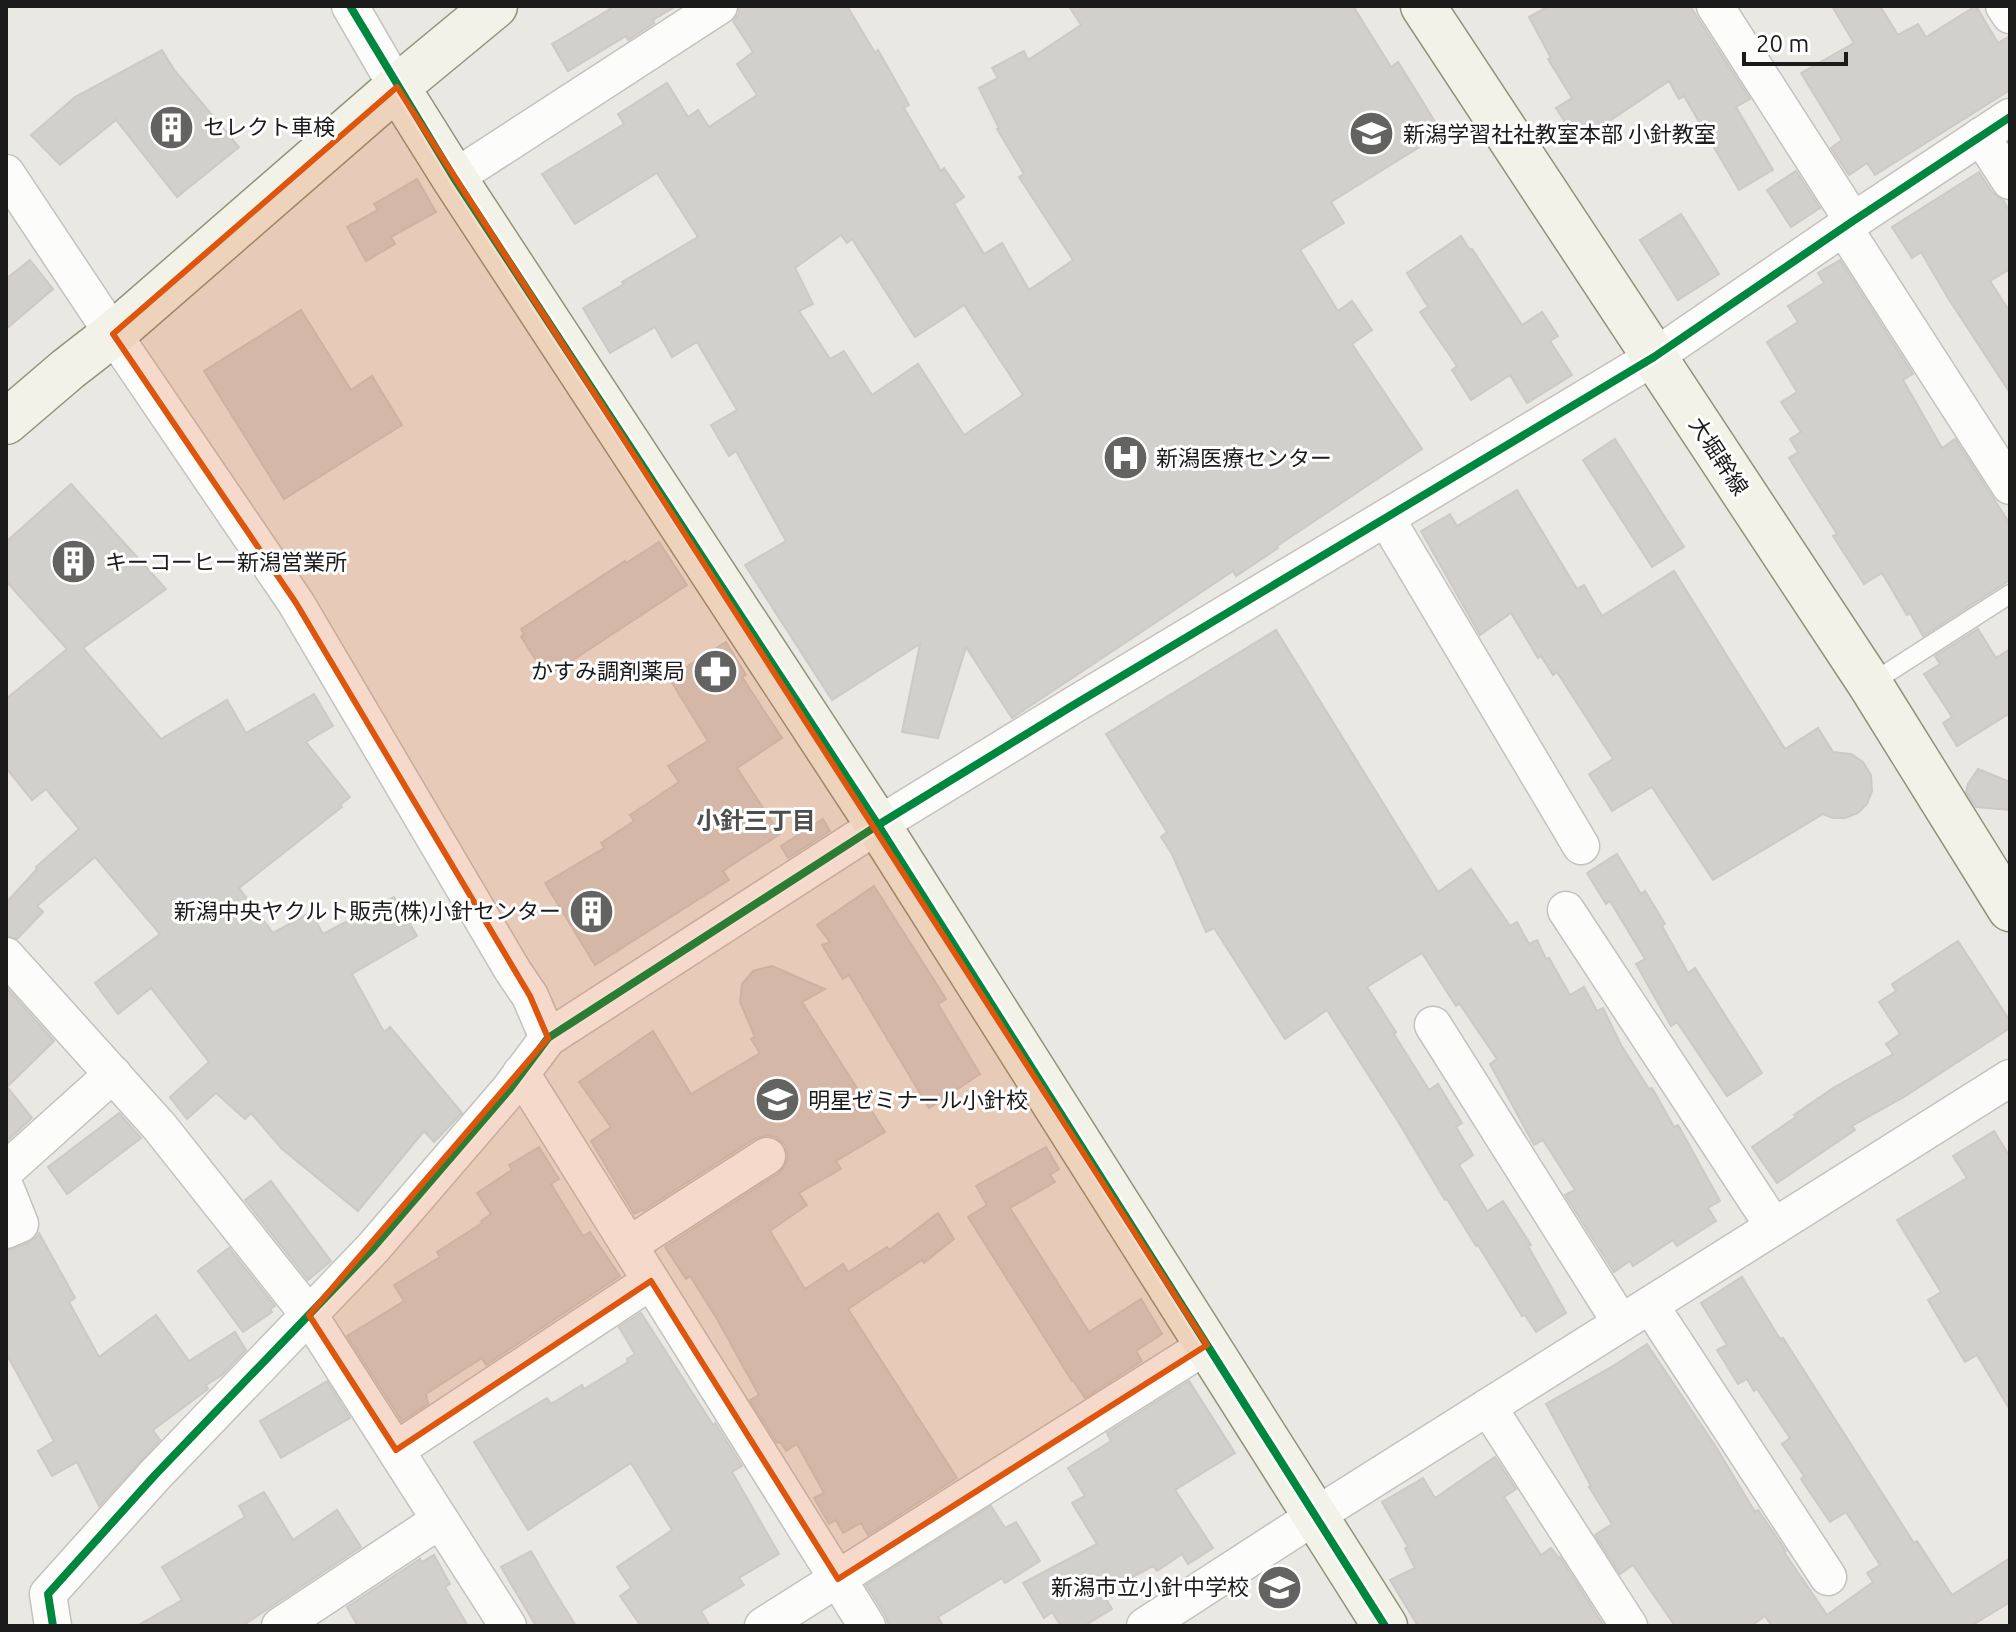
<svg xmlns="http://www.w3.org/2000/svg" width="2016" height="1632" font-family="Ubuntu,'Noto Sans JP',sans-serif">
  <rect width="100%" height="100%" fill="#eae8e3"/>
  <!-- building -->
  <g fill="#d2d0cc" stroke="#cdc9c4" stroke-width="2" fill-rule="evenodd">
    <polygon points="609,6 676,6 653,20 654,23 628,40 626,36 568,71 552,44 610,9"/>
    <path d="M740,6H847L875,53L878,50L909,105L904,108L941,171L944,168L964,197L954,204L984,254L1002,243L1029,290L1073,260L1019,177L1024,174L997,129L999,128L979,88L998,78L992,68L1024,51L1028,60L1081,25L1069,6H1353L1391,67L1398,62L1442,133L1331,202L1344,223L1300,250L1338,311L1352,301L1372,330L1352,344L1422,449L1277,546L1278,548L1236,576L1233,571L1012,718L966,647L938,738L902,732L920,644L832,700L745,565L786,541L736,451L729,456L711,425L737,410L697,342L672,357L655,327L610,353L583,308L624,284L622,282L698,237L657,173L575,224L542,174L624,124L618,114L667,83L688,117L698,110L709,127L757,95L737,64L753,52L733,21L738,15ZM841,235L847,243L852,239L915,337L964,305L1023,395L964,435L918,364L872,395L844,351L830,359L799,311L813,304L795,268Z"/>
    <polygon points="1549,6 1690,6 1750,99 1736,107 1773,170 1739,190 1684,96 1679,99 1669,81 1578,142 1556,108 1572,98 1548,59 1551,58 1529,17"/>
    <polygon points="1832,6 1880,6 1898,35 1918,24 1926,37 1976,6 1998,43 2010,36 2010,90 1875,175 1867,163 1849,175 1831,148 1842,140 1801,73 1854,43"/>
    <polygon points="162,50 175,71 239,147 177,197 116,120 60,165 31,135 75,97"/>
    <polygon points="1796,171 1820,208 1791,227 1767,190"/>
    <polygon points="1979,172 1992,192 2003,200 2010,212 2010,269 1990,281 2010,312 2010,393 1948,298 1921,252 1912,258 1892,227"/>
    <polygon points="417,179 436,212 391,237 395,244 366,261 347,227 378,210 374,204"/>
    <polygon points="1681,214 1719,274 1678,300 1640,240"/>
    <polygon points="1461,236 1470,250 1472,249 1522,325 1542,312 1558,336 1550,341 1572,375 1527,403 1510,375 1471,400 1452,370 1457,366 1420,312 1428,307 1407,273"/>
    <polygon points="30,260 53,289 6,329 6,279"/>
    <polygon points="1840,260 1913,374 1903,380 1942,448 1955,439 2010,524 2010,580 1923,636 1910,613 1907,615 1882,573 1864,584 1833,536 1837,534 1789,458 1798,452 1790,439 1801,432 1781,402 1797,392 1767,342 1798,322 1788,306 1824,283 1818,273"/>
    <polygon points="301,310 351,390 372,376 402,425 284,499 204,371"/>
    <polygon points="1615,439 1684,547 1652,567 1583,460"/>
    <polygon points="71,484 166,589 83,648 161,739 227,700 246,733 314,694 333,726 306,742 350,797 340,805 342,807 239,888 273,933 311,912 323,934 394,897 417,936 352,974 384,1032 390,1027 462,1113 434,1142 424,1131 358,1211 282,1149 251,1113 245,1119 216,1093 187,1119 170,1097 209,1062 151,988 118,1014 95,983 160,934 95,857 37,906 43,912 17,939 6,936 6,903 37,869 36,867 79,829 46,789 32,800 6,768 6,699 67,649 6,581 6,542"/>
    <polygon points="1517,490 1577,589 1584,585 1602,616 1674,571 1785,749 1818,728 1833,752 1851,754 1863,762 1871,775 1872,791 1867,804 1858,813 1845,818 1833,818 1823,814 1713,880 1652,787 1612,811 1589,774 1613,759 1557,672 1553,675 1541,656 1538,658 1511,613 1480,635 1421,531 1450,514 1457,526"/>
    <polygon points="659,542 687,585 547,677 521,637 524,634 521,629 625,561 626,563"/>
    <polygon points="1978,629 1996,658 2010,649 2010,713 1957,746 1943,723 1952,717 1924,674 1940,664 1935,656"/>
    <polygon points="1276,630 1438,892 1471,869 1510,926 1517,922 1529,944 1537,940 1546,959 1549,958 1570,995 1584,987 1597,1011 1603,1008 1621,1045 1649,1089 1652,1088 1674,1127 1678,1125 1720,1201 1708,1208 1716,1221 1677,1246 1673,1240 1633,1266 1630,1261 1614,1272 1565,1195 1575,1190 1543,1140 1534,1145 1490,1064 1497,1059 1459,1003 1456,1006 1422,953 1367,987 1396,1032 1394,1034 1429,1090 1438,1084 1462,1123 1456,1127 1473,1155 1459,1165 1487,1211 1503,1201 1531,1245 1528,1246 1566,1313 1536,1332 1525,1315 1522,1316 1478,1245 1476,1246 1447,1199 1445,1200 1399,1123 1327,1010 1285,1039 1214,928 1206,932 1172,854 1161,837 1167,832 1106,734"/>
    <polygon points="726,642 746,675 742,677 782,738 737,768 780,834 723,871 729,880 595,965 545,883 604,848 601,843 634,821 630,815 679,782 668,766 708,741 669,678"/>
    <polygon points="1978,769 2010,782 2010,810 1976,807 1966,792 1968,784"/>
    <polygon points="823,819 830,831 788,858 781,846"/>
    <polygon points="1617,854 1641,894 1645,891 1665,924 1662,926 1688,973 1695,968 1762,1073 1727,1096 1677,1022 1671,1026 1636,964 1645,959 1610,901 1606,904 1587,873"/>
    <polygon points="874,886 946,999 938,1004 980,1074 929,1108 849,975 843,979 822,945 830,942 817,925"/>
    <polygon points="1958,941 2010,1021 2010,1028 1904,1097 1852,1126 1855,1130 1777,1183 1752,1147 1796,1117 1794,1115 1833,1088 1893,1054 1886,1044 1900,1034 1879,1002 1896,991 1892,984"/>
    <polygon points="772,966 825,989 802,1002 885,1132 836,1161 841,1169 799,1193 807,1205 770,1231 805,1289 843,1264 848,1272 887,1247 889,1250 938,1213 954,1239 924,1263 922,1260 848,1309 957,1478 868,1535 861,1523 843,1533 836,1520 829,1524 814,1498 824,1493 797,1444 786,1451 780,1442 777,1443 750,1400 759,1395 717,1319 690,1276 686,1279 665,1247 779,1173 785,1166 788,1156 785,1145 776,1137 767,1135 756,1138 643,1211 642,1210 634,1214 591,1141 611,1127 579,1082 653,1031 691,1094 760,1053 751,1039 755,1037 740,1002 742,984 753,971"/>
    <polygon points="6,987 54,1041 7,1087 32,1118 6,1142"/>
    <polygon points="119,1113 141,1138 67,1194 48,1167"/>
    <polygon points="1994,1131 2010,1157 2010,1410 1977,1355 1965,1362 1928,1300 1941,1292 1897,1220 1967,1178 1953,1156"/>
    <polygon points="539,1147 559,1179 551,1184 583,1236 590,1232 620,1276 486,1365 482,1358 426,1394 428,1404 402,1421 347,1336 404,1301 394,1285 440,1257 437,1252 482,1223 481,1221 491,1214 477,1193 512,1170 509,1165"/>
    <polygon points="1046,1147 1059,1169 1050,1175 1055,1182 1010,1208 1089,1332 1141,1299 1162,1334 1136,1351 1142,1361 1085,1398 1073,1380 1072,1381 968,1217 987,1205 976,1186"/>
    <polygon points="271,1181 331,1261 308,1280 245,1200"/>
    <polygon points="39,1233 75,1298 69,1302 99,1357 156,1315 189,1361 235,1332 246,1350 222,1375 206,1385 208,1389 153,1430 160,1440 99,1506 77,1462 52,1476 38,1451 54,1441 6,1353 6,1251 28,1243 36,1237"/>
    <polygon points="229,1248 275,1306 270,1309 272,1312 243,1332 198,1271"/>
    <polygon points="1742,1277 1780,1339 1783,1338 1914,1543 1917,1541 1952,1595 2010,1558 2010,1602 1971,1626 1772,1626 1765,1616 1751,1626 1675,1626 1633,1565 1620,1574 1595,1535 1612,1524 1589,1487 1591,1486 1546,1404 1613,1366 1647,1344 1716,1447 1755,1512 1758,1510 1786,1551 1784,1552 1827,1615 1873,1582 1867,1573 1880,1565 1846,1512 1830,1522 1801,1479 1804,1476 1782,1444 1790,1438 1757,1389 1754,1391 1747,1379 1738,1384 1717,1350 1727,1345 1701,1303"/>
    <polygon points="641,1313 713,1425 715,1423 742,1466 732,1472 779,1554 739,1578 744,1585 701,1611 710,1626 641,1626 620,1596 631,1588 617,1567 672,1530 631,1463 528,1530 474,1442 547,1398 551,1404 582,1385 584,1389 628,1362 627,1359 635,1354 619,1327"/>
    <polygon points="327,1381 350,1418 281,1458 260,1421"/>
    <polygon points="1189,1381 1235,1453 1175,1490 1213,1548 1188,1564 1182,1554 1157,1571 1153,1566 1102,1593 1112,1609 1084,1626 1061,1626 1052,1612 1044,1618 1023,1583 1097,1544 1072,1503 1085,1496 1068,1468 1111,1441 1107,1433"/>
    <polygon points="1495,1457 1516,1489 1504,1497 1541,1555 1551,1548 1559,1558 1560,1557 1604,1626 1418,1626 1390,1580 1415,1568 1405,1548 1408,1547 1382,1502 1423,1478 1435,1498"/>
    <polygon points="264,1492 293,1540 337,1510 361,1547 242,1626 137,1626 182,1600 162,1567 245,1517 239,1506"/>
    <polygon points="991,1506 1005,1528 1016,1522 1040,1561 1005,1583 1002,1578 938,1617 943,1626 889,1626 885,1615 866,1585"/>
    <polygon points="531,1551 550,1584 576,1626 536,1626 501,1567"/>
    <polygon points="434,1555 450,1584 445,1587 468,1626 358,1626 347,1607 420,1559 422,1562"/>
  </g>
  <g fill="none" stroke-linecap="round" stroke-linejoin="round">
    <defs>
      <polyline id="lane" points="1870,684 2010,594"/>
      <g id="street">
        <polyline points="350,6 397,87"/>
        <polyline points="1715,6 1853,221"/>
        <polyline points="2004,6 2010,15"/>
        <polyline points="1981,136 2010,181"/>
        <polyline points="6,173 113,334 296,603 513,971 530,996 548,1038"/>
        <polyline points="454,178 719,6"/>
        <polyline points="1844,228 2010,486"/>
        <polyline points="1386,518 1581,846"/>
        <polyline points="1566,910 1774,1227"/>
        <polyline points="6,956 159,1126 309,1315 508,1626"/>
        <polyline points="1433,1025 1621,1323"/>
        <polyline points="521,1073 867,1626"/>
        <polyline points="6,1170 113,1074"/>
        <polyline points="6,1189 20,1224 6,1230"/>
        <polyline points="629,1245 767,1156"/>
        <polyline points="1650,1305 1828,1577"/>
        <polyline points="1488,1407 1629,1626"/>
        <polyline points="396,1450 651,1281"/>
        <polyline points="53,1626 48,1594 155,1475 373,1248 509,1090 548,1038 878,825 1072,706 1654,357 1853,221 2010,117"/>
        <polyline points="280,1626 440,1520"/>
        <polyline points="763,1626 1207,1345"/>
        <polyline points="1145,1626 1315,1516 2010,1078"/>
      </g>
      <g id="secondary">
        <polyline points="1423,6 1870,684 2010,909"/>
        <polyline points="397,87 454,178 878,825 1385,1626"/>
        <polyline points="6,422 68,369 113,334 397,87 495,6"/>
      </g>
    </defs>
    <!-- lane casing -->
    <use href="#lane" stroke="#c2c2bf" stroke-width="21"/>
    <!-- street casing -->
    <use href="#street" stroke="#c2c2bf" stroke-width="39"/>
    <!-- secondary casing -->
    <use href="#secondary" stroke="#92937b" stroke-width="47"/>
    <!-- lane -->
    <use href="#lane" stroke="#fcfcfb" stroke-width="18"/>
    <!-- street -->
    <use href="#street" stroke="#fcfcfb" stroke-width="36"/>
    <!-- secondary -->
    <use href="#secondary" stroke="#f2f2e8" stroke-width="44"/>
    <defs>
      <g id="cycleway">
        <polyline points="350,6 454,178 878,825 1385,1626"/>
        <polyline points="53,1626 48,1594 155,1475 373,1248 509,1090 548,1038 878,825 1072,706 1654,357 1853,221 2010,117"/>
      </g>
    </defs>
    <!-- cycleway casing -->
    <use href="#cycleway" stroke="#fff" stroke-width="13"/>
    <!-- cycleway -->
    <use href="#cycleway" stroke="#00873e" stroke-width="8"/>
  </g>
  <!-- marked area -->
  <path fill="#de560d" fill-opacity="0.2" stroke="#de560d" stroke-width="6" stroke-linejoin="round" d="M397,87L1207,1345L838,1579L651,1281L396,1450L309,1315L548,1038L530,996L296,603L113,334Z"/>
  <!-- icons -->
  <defs>
    <symbol id="building-disc" viewBox="-11 -11 22 22"><circle r="9.5" fill="#636361" stroke="#fff"/><path d="M-4-6H4V6H1V3H-1V6H-4ZM-2.5-4.3h1.7v1.8h-1.7ZM.8-4.3h1.7v1.8H.8ZM-2.5-1h1.7V.8h-1.7ZM.8-1h1.7V.8H.8Z" fill="#fff"/></symbol>
    <symbol id="school-disc" viewBox="-11 -11 22 22"><circle r="9.5" fill="#636361" stroke="#fff"/><path d="M0-5L7-2L0 1L-7-2ZM-4 1L0 2.5L4 1V4Q0 6-4 4Z" fill="#fff"/></symbol>
    <symbol id="hospital-disc" viewBox="-11 -11 22 22"><circle r="9.5" fill="#636361" stroke="#fff"/><path d="M-5-5h3v3.5h4V-5h3V5h-3V1.5h-4V5h-3Z" fill="#fff"/></symbol>
    <symbol id="pharmacy-disc" viewBox="-11 -11 22 22"><circle r="9.5" fill="#636361" stroke="#fff"/><path d="M-2-6h4v4h4v4h-4v4h-4v-4h-4v-4h4Z" fill="#fff"/></symbol>
  </defs>
  <g fill-rule="evenodd">
    <use href="#building-disc" x="146" y="102" width="51" height="51"/>
    <use href="#school-disc" x="1346" y="108" width="51" height="51"/>
    <use href="#hospital-disc" x="1100" y="432" width="51" height="51"/>
    <use href="#building-disc" x="48" y="536" width="51" height="51"/>
    <use href="#pharmacy-disc" x="690" y="646" width="51" height="51"/>
    <use href="#building-disc" x="566" y="886" width="51" height="51"/>
    <use href="#school-disc" x="752" y="1074" width="51" height="51"/>
    <use href="#school-disc" x="1254" y="1562" width="51" height="51"/>
  </g>
  <g text-anchor="middle" stroke-width="6" stroke-linejoin="round" paint-order="stroke">
    <!-- poi labels -->
    <g font-size="22" fill="#1b1b1b" stroke="#fff" text-anchor="start">
      <text x="203" y="135">セレクト車検</text>
      <text x="1403" y="142">新潟学習社社教室本部 小針教室</text>
      <text x="1156" y="466">新潟医療センター</text>
      <text x="105" y="570">キーコーヒー新潟営業所</text>
      <text x="685" y="679" text-anchor="end">かすみ調剤薬局</text>
      <text x="561" y="919" text-anchor="end">新潟中央ヤクルト販売(株)小針センター</text>
      <text x="808" y="1108">明星ゼミナール小針校</text>
      <text x="1249" y="1595" text-anchor="end">新潟市立小針中学校</text>
    </g>
    <!-- street labels -->
    <g font-size="22" fill="#1b1b1b" stroke="#fff">
      <text transform="translate(1719 456) rotate(57)" y="8">大堀幹線</text>
    </g>
    <!-- neighbourhood labels -->
    <g font-size="24" font-weight="bold" fill="#4e4e4e" stroke="#fff">
      <text x="756" y="829">小針三丁目</text>
    </g>
  </g>
  <!-- border -->
  <rect width="2016" height="1632" fill="none" stroke="#1b1b1b" stroke-width="16"/>
  <!-- scale -->
  <path d="M1744 52v12h102v-12" fill="none" stroke="#1b1b1b" stroke-width="4"/>
  <text x="1756" y="52" font-size="24" fill="#1b1b1b" stroke="#ffffff" stroke-width="6" paint-order="stroke">20 m</text>
</svg>
